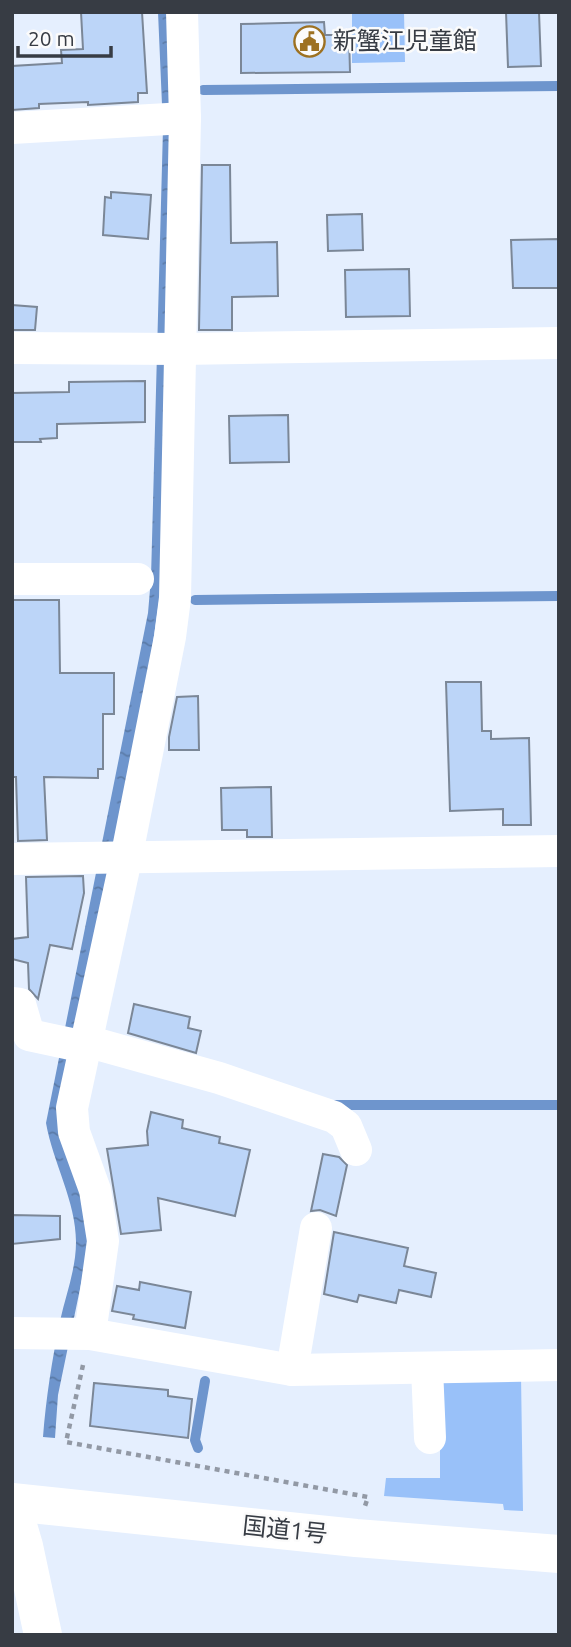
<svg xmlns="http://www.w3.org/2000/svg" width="571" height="1647" font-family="Ubuntu,'Noto Sans JP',sans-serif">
  <defs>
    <pattern id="water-ripples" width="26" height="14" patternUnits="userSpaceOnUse" patternTransform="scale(1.75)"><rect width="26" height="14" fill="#6e95cd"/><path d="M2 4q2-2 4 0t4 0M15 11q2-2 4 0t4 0" fill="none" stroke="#5b7ba8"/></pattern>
  </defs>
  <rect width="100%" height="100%" fill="#e5effe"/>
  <!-- green -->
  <g fill="#99c1f9">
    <polygon points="352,12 404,12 405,62 352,63"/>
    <polygon points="521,1375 523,1511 504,1510 503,1504 384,1496 386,1478 440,1478 440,1376"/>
  </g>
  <!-- water -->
  <path fill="url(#water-ripples)" d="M158,12H172L165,560L76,1172L88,1232L87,1255L58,1395L55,1438L43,1437C46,1398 52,1360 60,1321C66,1294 76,1269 76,1242C76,1201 53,1163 46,1123L148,613L151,578L163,128Z"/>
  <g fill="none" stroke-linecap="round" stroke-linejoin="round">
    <!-- stream -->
    <g stroke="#6e95cd" stroke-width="10">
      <polyline points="203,90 559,86"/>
      <polyline points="195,600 559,596"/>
      <polyline points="335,1105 559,1105"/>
      <polyline points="198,1448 195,1440 205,1381"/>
    </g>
  </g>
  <!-- building -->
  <g fill="#bcd5f8" stroke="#7b8797" stroke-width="2">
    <polygon points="81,12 142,12 147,93 138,93 138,102 88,105 88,102 39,104 39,108 12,110 12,66 62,63 61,50 83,49"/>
    <polygon points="506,12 539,12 541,66 508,67"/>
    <polygon points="324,22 325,35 349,35 350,72 241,73 241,24"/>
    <polygon points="202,165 230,165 231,243 277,242 278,296 232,297 232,330 199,330"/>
    <polygon points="111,192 151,195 148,239 103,235 105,197 111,198"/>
    <polygon points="362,214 363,250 328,251 327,215"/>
    <polygon points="559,239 559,288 513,288 511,240"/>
    <polygon points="409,269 410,316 346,317 345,270"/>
    <polygon points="12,305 37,307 35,330 12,330"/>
    <polygon points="145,381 145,422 57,424 57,438 40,439 41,442 13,442 12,393 69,392 69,382"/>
    <polygon points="288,415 289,462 230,463 229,416"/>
    <polygon points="12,600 59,600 60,673 114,673 114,714 103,714 103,769 98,769 98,778 44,777 47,840 18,841 16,777 12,777"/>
    <polygon points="446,682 481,682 482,731 491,731 491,739 529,738 531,825 503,825 503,809 450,811"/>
    <polygon points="198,696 199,750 169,750 169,737 177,697"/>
    <polygon points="271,787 272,837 247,837 247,830 222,830 221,788"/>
    <polygon points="83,876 84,893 72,949 50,945 38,999 29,989 28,963 12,959 12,939 28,937 26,877"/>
    <polygon points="134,1004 190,1017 188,1028 201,1031 196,1053 128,1033"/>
    <polygon points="151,1112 183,1120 182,1128 220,1137 219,1143 250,1150 235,1216 158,1198 161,1230 121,1234 107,1149 148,1145 147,1131"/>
    <polygon points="323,1154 339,1157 347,1165 336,1216 320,1210 311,1211"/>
    <polygon points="12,1215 60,1216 60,1239 12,1244"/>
    <polygon points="334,1232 408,1248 404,1266 436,1273 431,1297 399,1290 396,1303 359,1295 357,1302 324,1294"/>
    <polygon points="140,1282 191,1292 185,1328 133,1319 134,1315 112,1311 117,1286 139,1290"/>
    <polygon points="94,1383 168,1390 168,1396 192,1399 188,1438 90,1426"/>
  </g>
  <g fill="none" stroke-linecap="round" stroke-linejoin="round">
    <!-- path -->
    <polyline stroke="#9299a5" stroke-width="4.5" stroke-dasharray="5 5" stroke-linecap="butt" points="83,1365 66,1442 368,1497 365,1506"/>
    <!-- minor -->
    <g stroke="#fff" stroke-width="32">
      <polyline points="12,128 185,118"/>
      <polyline points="12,348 181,349 559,343"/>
      <polyline points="12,579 138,579"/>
      <polyline points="12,859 559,851"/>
      <polyline points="12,1003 20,1004 29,1035 85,1047"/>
      <polyline points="86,1041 219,1078 334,1117 346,1126 356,1150"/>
      <polyline points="12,1333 90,1334 292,1370 559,1365"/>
      <polyline points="90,1334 103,1241 95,1190 74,1132 72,1108 126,859 170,637 175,598 185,118 182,12"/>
      <polyline points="427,1368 430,1438"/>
      <polyline points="292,1370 316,1228"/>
    </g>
    <!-- major -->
    <polyline stroke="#fff" stroke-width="38" points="12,1505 24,1546 43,1635"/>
    <!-- highway -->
    <polyline stroke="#fff" stroke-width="38" points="12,1502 356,1538 559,1554"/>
  </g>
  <!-- icons -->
  <defs>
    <symbol id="civic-ring" viewBox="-11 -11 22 22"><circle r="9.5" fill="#fbfbfb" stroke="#9d7121" stroke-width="1.5"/><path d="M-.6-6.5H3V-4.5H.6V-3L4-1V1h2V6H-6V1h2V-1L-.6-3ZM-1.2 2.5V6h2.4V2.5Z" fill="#9d7121"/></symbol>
  </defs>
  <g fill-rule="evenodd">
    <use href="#civic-ring" x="292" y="24" width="35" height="35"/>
  </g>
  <g text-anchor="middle" stroke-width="5" stroke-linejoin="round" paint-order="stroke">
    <!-- poi labels -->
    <g font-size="24" fill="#373c44" stroke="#fbfbfb" text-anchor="start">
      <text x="333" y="49">新蟹江児童館</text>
    </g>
    <!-- street labels -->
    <g font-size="24" fill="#373c44" stroke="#fbfbfb">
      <text transform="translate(285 1530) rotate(6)" y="8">国道1号</text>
    </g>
  </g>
  <!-- border -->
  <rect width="571" height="1647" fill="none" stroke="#373c44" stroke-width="28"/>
  <!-- scale -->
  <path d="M18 46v10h93v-10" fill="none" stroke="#373c44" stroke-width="3.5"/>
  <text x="28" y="46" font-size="21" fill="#373c44" stroke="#fbfbfb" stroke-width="5" paint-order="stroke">20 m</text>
</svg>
